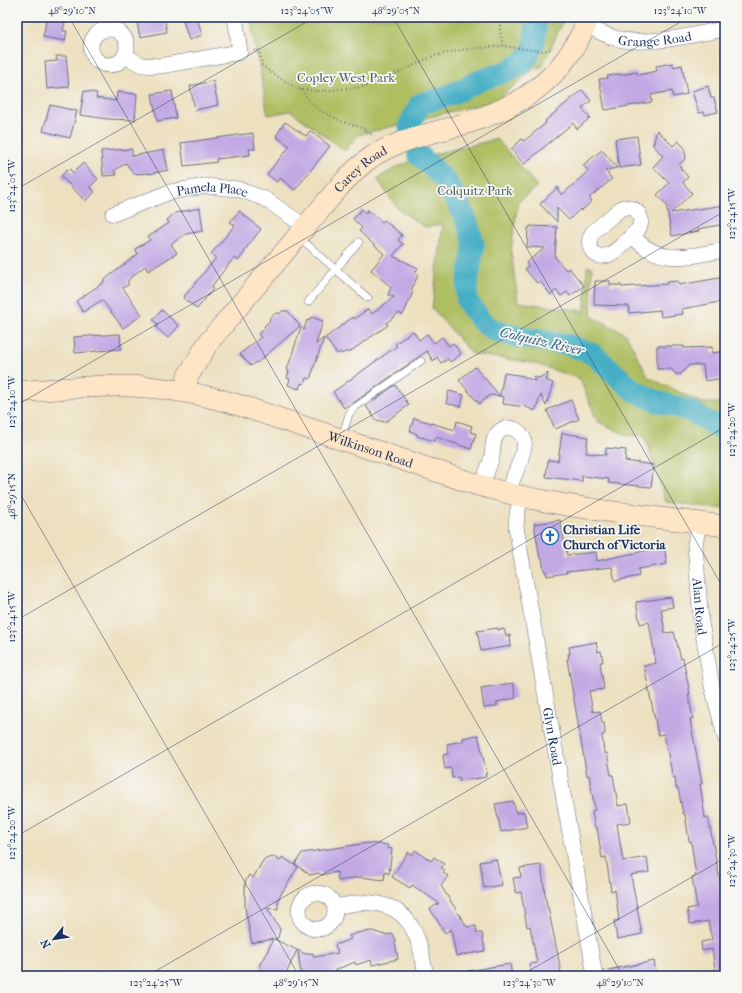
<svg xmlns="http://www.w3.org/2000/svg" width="742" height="993" font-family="'IM FELL French Canon',serif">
  <rect width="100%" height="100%" fill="#f6f6f2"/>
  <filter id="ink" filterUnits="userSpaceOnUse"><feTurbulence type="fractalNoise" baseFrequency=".025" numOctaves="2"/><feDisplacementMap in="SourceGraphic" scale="8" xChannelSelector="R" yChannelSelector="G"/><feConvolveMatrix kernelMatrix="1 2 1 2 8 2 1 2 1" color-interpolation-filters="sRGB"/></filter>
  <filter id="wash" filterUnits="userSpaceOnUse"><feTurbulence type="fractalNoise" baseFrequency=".012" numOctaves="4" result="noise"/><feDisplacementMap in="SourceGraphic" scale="16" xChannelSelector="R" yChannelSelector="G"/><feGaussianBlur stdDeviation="0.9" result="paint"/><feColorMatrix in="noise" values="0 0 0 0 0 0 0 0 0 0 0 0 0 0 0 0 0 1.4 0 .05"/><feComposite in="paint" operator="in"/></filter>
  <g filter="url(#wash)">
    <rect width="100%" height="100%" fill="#ede0bf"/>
    <!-- green -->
    <g fill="#aebe61" stroke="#647660">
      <polygon points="250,17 565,17 542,67 535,68 497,100 358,135 345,151 291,111 268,115"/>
      <polygon points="497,139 537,186 518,202 511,251 518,302 585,311 587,266 592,267 591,316 626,334 648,377 702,403 725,403 725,509 666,502 644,435 628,436 597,421 580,379 533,363 472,354 432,308 443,224 425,227 398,209 377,179 397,167 422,157"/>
    </g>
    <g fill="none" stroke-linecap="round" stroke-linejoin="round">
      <!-- river -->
      <g stroke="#45aec4" stroke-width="22">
        <polyline points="534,44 537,17"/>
        <polyline points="409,126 420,104 450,95 481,80 508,71 521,64 529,55"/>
        <polyline points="418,154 446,181 466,219 474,244 467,286 467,301 482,322 495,331 520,337 569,345 593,354 633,390 656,401 690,411 725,431"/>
      </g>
    </g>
    <g id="blocks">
      <!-- building -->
      <g fill="#c2a9e4">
        <polygon points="47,17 66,17 63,31 67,31 65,41 43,37"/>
        <polygon points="136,17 164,17 167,32 140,37"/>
        <polygon points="182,17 197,17 202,35 189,40"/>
        <polygon points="56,56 66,56 69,87 47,89 45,62 57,61"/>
        <polygon points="673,63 673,67 682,65 687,94 673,97 672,91 651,95 652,102 605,110 599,79 608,78 607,76 619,74 620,75 637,72 638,75 657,71 656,66"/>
        <polygon points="213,81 218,105 195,110 190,86"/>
        <polygon points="708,86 711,98 714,98 718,112 705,115 704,112 699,113 692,91"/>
        <polygon points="582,90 591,101 582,108 590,118 577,129 573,123 524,164 511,149 522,139 524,141 546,123 545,121"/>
        <polygon points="84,91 97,93 96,98 116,101 117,92 137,94 135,120 108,119 80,115"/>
        <polygon points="172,91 176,118 157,121 152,94"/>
        <polygon points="50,105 77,111 70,138 43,131"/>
        <polygon points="285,122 306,136 310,131 330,146 295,190 280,178 277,182 267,174 290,146 276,136"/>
        <polygon points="657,130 673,146 678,141 684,147 686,158 679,165 681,167 680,168 688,177 683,183 692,193 671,213 725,205 725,224 698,229 699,231 672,236 666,204 657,195 669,183 653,167 663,156 653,145"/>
        <polygon points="253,133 255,149 249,149 250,155 216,159 217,162 184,166 181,143"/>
        <polygon points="637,136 641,165 619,168 615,139"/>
        <polygon points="132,149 132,156 164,150 168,170 149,174 149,173 134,174 126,163 114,171 117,175 103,176 101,151"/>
        <polygon points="602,150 617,168 605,170 612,179 589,198 592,201 581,211 580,209 569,220 557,208 557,222 540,204 558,187 558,190 562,195 588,171 583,165"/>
        <polygon points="83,163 98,179 90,187 95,192 85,201 61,176 69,168 73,173"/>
        <polygon points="200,208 203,231 186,234 171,244 177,253 148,271 145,266 128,280 128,285 123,288 142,315 123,328 102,300 83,312 76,301 104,282 103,281 138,254 135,249 150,240 148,237 169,223 167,220 175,213"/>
        <polygon points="362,209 366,213 368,210 382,222 384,220 402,235 398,240 403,244 393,256 418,268 415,273 418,275 411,291 413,292 403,315 399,313 386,323 388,325 348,353 347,351 342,354 340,352 337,354 325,338 353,317 354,319 368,309 372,314 394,297 388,295 391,287 371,270 384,254 359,231 362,228 353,219"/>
        <polygon points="239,211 261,229 244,251 245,252 238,261 234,258 217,279 212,286 213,289 197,309 183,298 216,258 211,254 235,225 230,222"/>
        <polygon points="530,226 557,227 555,257 566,270 569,268 584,286 570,296 567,292 561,296 556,290 551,295 540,281 537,283 525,269 528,266 526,263 545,248 527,247 528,228 530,228"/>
        <polygon points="725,277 725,301 682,309 683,314 661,317 660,310 629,313 629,306 594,305 595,281 610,281 610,285 621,285 621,287 667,284 667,282 678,281 679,285"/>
        <polygon points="162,310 179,326 168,338 156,327 158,324 153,320"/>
        <polygon points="284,310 285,312 287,310 300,326 257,363 256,362 251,366 240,354 261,337 258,334 266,328 264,326 270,321 269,319 277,312 279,314"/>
        <polygon points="311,317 323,321 316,344 324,338 310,379 306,378 304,384 301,383 299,389 288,385 290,379 287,378 289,371 287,370 301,327 304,330 307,320 309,321"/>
        <polygon points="413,331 419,340 427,334 434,343 442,337 449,346 453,343 461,354 450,362 448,359 441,363 437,357 433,361 427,351 349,406 348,405 344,408 333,392 397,346 395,344"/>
        <polygon points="120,334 121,349 75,353 74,337"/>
        <polygon points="657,346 684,346 684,348 712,347 712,353 725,351 725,378 705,381 703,365 689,365 681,374 676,374 671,369 657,369"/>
        <polygon points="475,367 500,396 490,395 479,404 459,380"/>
        <polygon points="504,373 524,376 524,377 535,381 533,376 539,378 548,373 546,380 553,383 546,406 541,395 535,411 526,407 503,404 504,397 500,396"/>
        <polygon points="395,385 409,405 385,422 376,420 366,406"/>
        <polygon points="449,391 464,395 461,407 446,403"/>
        <polygon points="571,400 579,419 555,429 547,410"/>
        <polygon points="414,418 455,430 457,421 472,426 470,432 476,434 471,449 436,437 435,441 417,436 417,434 410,431"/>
        <polygon points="562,433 588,437 586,453 606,455 606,448 626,450 625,461 654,465 651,487 608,483 609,479 582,476 582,481 546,477 548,460 558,461"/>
        <polygon points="560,520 567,555 596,552 597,561 664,547 667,564 638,569 639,576 615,581 612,567 566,572 567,573 547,576 546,571 544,571 542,558 540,558 534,524"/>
        <polygon points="671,597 673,607 661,609 665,633 674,632 681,659 683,658 690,694 688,694 693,718 690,719 702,784 700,784 705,818 708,817 722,891 719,891 725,930 725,973 716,975 712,949 702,951 701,942 712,940 708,921 690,924 687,909 697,907 692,877 696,876 691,841 689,841 685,814 683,814 678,788 676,788 675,777 673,778 664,734 658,735 644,666 656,663 649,622 640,624 636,602"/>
        <polygon points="498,628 498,630 504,629 506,636 510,635 511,646 481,651 477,631"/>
        <polygon points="596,642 598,652 601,651 603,662 600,662 604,689 589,691 593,712 600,711 602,723 604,723 605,734 602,735 604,753 607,753 611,775 613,775 618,806 628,804 631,822 617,824 623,861 647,857 649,872 631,875 642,934 617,939 614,921 619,920 615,890 611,891 606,857 602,858 597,828 595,828 592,811 595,810 589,775 587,776 567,659 569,658 568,654 570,654 569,647"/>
        <polygon points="513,683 516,698 497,702 497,706 484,708 481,688"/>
        <polygon points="478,735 487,774 485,774 486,777 460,781 459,777 452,778 451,768 445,769 443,755 448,754 447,744 463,741 463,738"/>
        <polygon points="513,801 516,813 524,812 527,827 501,832 495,804"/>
        <polygon points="368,843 388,845 387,848 392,849 389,874 385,872 384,880 360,877 338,881 337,872 321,875 319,873 310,875 295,864 302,853"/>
        <polygon points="415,850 431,861 434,857 444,864 441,868 445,870 443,873 448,876 441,886 467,927 476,926 477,933 482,933 485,951 456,956 451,929 445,933 430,909 439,903 412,885 410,888 392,877 408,852 413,855"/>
        <polygon points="274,857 280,861 282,857 298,867 278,899 278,909 267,908 280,929 278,938 274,939 297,950 285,976 273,976 264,972 260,967 260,963 264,959 273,939 252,943 245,908 245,882 249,875 253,878 264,859"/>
        <polygon points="496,859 502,885 484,888 480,862"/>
        <polygon points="541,865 547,907 548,907 558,956 561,973 560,974 560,976 531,976 529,964 537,963 530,926 527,927 521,892 516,893 513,878 521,877 520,868"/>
        <polygon points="372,931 385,935 393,934 396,941 395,943 398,959 372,965 371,960 356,965 355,962 335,970 335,973 317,976 301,976 298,950 305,954 313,953 314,957 338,953 335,945 351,939 349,936 357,933"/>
        <polygon points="654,961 657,976 604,976 603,971"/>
        <polygon points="510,964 512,976 468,976 467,971"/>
      </g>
    </g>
  </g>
  <g filter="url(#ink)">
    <use href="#blocks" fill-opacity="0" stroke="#646d80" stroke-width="1"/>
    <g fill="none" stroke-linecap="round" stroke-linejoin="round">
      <defs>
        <g id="lane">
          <polyline points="300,238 368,298"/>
          <polyline points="308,302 359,242"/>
          <polyline points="342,437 349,414 354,408 421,361"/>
        </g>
        <g id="street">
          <path id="s1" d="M586,25C598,31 610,38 623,40C653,45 695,34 725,29"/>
          <circle cx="109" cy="47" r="18"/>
          <polyline points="125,56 142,65 160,66 240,52 235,17"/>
          <path d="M624,207C638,207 645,218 638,230C630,237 618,251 608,255C593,261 584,244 593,232L620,209Z"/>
          <path id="s2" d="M113,214L170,192L205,186L238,189L265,199L306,227"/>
          <path d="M632,235C659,267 689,256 725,250"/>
          <path d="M481,486C485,476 489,467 492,457C493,449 492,439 498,433C508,421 527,432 524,447C522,460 512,480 507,493"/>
          <path id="s3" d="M521,497L517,514L516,527L595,976"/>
          <path id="s4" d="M699,522L695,545L701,622L712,686L725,737"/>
          <circle cx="317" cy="911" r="18"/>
          <path d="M335,907C347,905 360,901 372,903C414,907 420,942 426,976"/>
        </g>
        <g id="secondary">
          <path id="s5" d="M184,391L188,376L208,343L339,187C349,176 359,166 370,158C395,141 425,135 453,127C517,110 564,81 589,17"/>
          <path id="s6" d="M17,392C50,390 82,386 115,386C159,385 200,393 242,406L481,486C561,509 643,515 725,526"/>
        </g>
      </defs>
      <!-- lane casing -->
      <use href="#lane" stroke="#646d80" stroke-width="8"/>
      <!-- street casing -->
      <use href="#street" stroke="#646d80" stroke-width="16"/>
      <!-- secondary casing -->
      <use href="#secondary" stroke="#646d80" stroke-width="22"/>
      <!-- path -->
      <g stroke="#646d80" stroke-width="2" stroke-dasharray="1 3" stroke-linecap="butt">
        <polyline points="500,17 500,31 503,46 541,51 552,49"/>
        <polyline points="254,51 259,50 262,65 270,72 288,83 301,90 320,91 363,87 381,81 433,56 467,49 503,46"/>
        <polyline points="301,90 312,104 319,110 341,121 360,127 374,136"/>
      </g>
      <!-- lane -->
      <use href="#lane" stroke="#fff" stroke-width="7"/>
      <!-- street -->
      <use href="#street" stroke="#fff" stroke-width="15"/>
      <!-- secondary -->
      <use href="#secondary" stroke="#fde5c5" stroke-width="21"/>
    </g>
  </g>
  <!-- ticks -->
  <path fill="none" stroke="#1b2f5e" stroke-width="1" stroke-opacity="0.45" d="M69,17L623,976M393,17L725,591M717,17L725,30M17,189L315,17M17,405L689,17M17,488L299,976M17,620L725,211M17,836L725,427M147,976L725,642M520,976L725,858"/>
  <!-- icons -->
  <defs>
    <symbol id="church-ring" viewBox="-11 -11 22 22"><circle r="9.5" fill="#f6f6f2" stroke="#1f6fb2" stroke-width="1.5"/><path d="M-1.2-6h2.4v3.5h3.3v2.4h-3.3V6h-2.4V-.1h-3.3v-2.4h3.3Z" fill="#1f6fb2"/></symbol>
  </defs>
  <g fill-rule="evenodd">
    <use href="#church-ring" x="540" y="526" width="20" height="20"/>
  </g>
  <g text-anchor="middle" stroke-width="3.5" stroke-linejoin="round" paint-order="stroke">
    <!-- street labels -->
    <g font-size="13" fill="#1b2f5e" stroke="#f6f6f2">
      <text dy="5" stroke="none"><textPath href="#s1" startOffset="72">Grange Road</textPath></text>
      <text dy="5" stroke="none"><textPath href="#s5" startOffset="286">Carey Road</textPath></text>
      <text dy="5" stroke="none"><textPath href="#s2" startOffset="104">Pamela Place</textPath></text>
      <text dy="5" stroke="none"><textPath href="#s6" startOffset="363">Wilkinson Road</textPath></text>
      <text dy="5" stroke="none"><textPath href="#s4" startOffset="85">Alan Road</textPath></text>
      <text dy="5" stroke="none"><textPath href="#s3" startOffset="243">Glyn Road</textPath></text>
    </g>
    <!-- park labels -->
    <g font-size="13" fill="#475a5f" stroke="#f6f6f2">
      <text x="346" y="82">Copley West Park</text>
      <text x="475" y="195">Colquitz Park</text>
    </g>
    <!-- poi labels -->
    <g font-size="13" font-weight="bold" fill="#1b2f5e" stroke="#f6f6f2" text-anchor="start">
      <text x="563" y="534">Christian Life<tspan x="563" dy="15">Church of Victoria</tspan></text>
    </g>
    <!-- water labels -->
    <g font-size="14" font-style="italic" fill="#2a5b82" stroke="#f6f6f2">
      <text transform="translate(542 341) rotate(13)" y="5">Colquitz River</text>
    </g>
  </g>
  <!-- margin -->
  <rect width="742" height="993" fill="none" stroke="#f6f6f2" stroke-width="44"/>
  <!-- north arrow -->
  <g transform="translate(54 939) rotate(240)" stroke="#f6f6f2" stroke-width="3" paint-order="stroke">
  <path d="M0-3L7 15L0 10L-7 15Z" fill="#1b2f5e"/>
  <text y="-6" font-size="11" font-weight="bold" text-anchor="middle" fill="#1b2f5e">N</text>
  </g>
  <rect x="22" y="22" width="698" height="949" fill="none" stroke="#1b2f5e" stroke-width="1.5"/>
  <g font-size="10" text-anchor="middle" fill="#1b2f5e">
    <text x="72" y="14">48°29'10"N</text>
    <text x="307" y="14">123°24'05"W</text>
    <text x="396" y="14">48°29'05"N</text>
    <text x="680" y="14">123°24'10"W</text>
    <text transform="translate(11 186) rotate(-90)" y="4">123°24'05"W</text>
    <text transform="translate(731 214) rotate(-90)" y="4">123°24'15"W</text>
    <text transform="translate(11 402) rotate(-90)" y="4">123°24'10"W</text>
    <text transform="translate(731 430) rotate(-90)" y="4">123°24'20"W</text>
    <text transform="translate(11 496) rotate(-90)" y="4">48°29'15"N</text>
    <text transform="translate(11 617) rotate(-90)" y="4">123°24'15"W</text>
    <text transform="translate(731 645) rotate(-90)" y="4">123°24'25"W</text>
    <text transform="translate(11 833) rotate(-90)" y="4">123°24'20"W</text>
    <text transform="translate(731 861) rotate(-90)" y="4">123°24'30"W</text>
    <text x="156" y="986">123°24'25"W</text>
    <text x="296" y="986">48°29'15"N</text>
    <text x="529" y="986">123°24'30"W</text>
    <text x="620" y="986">48°29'10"N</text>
  </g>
</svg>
